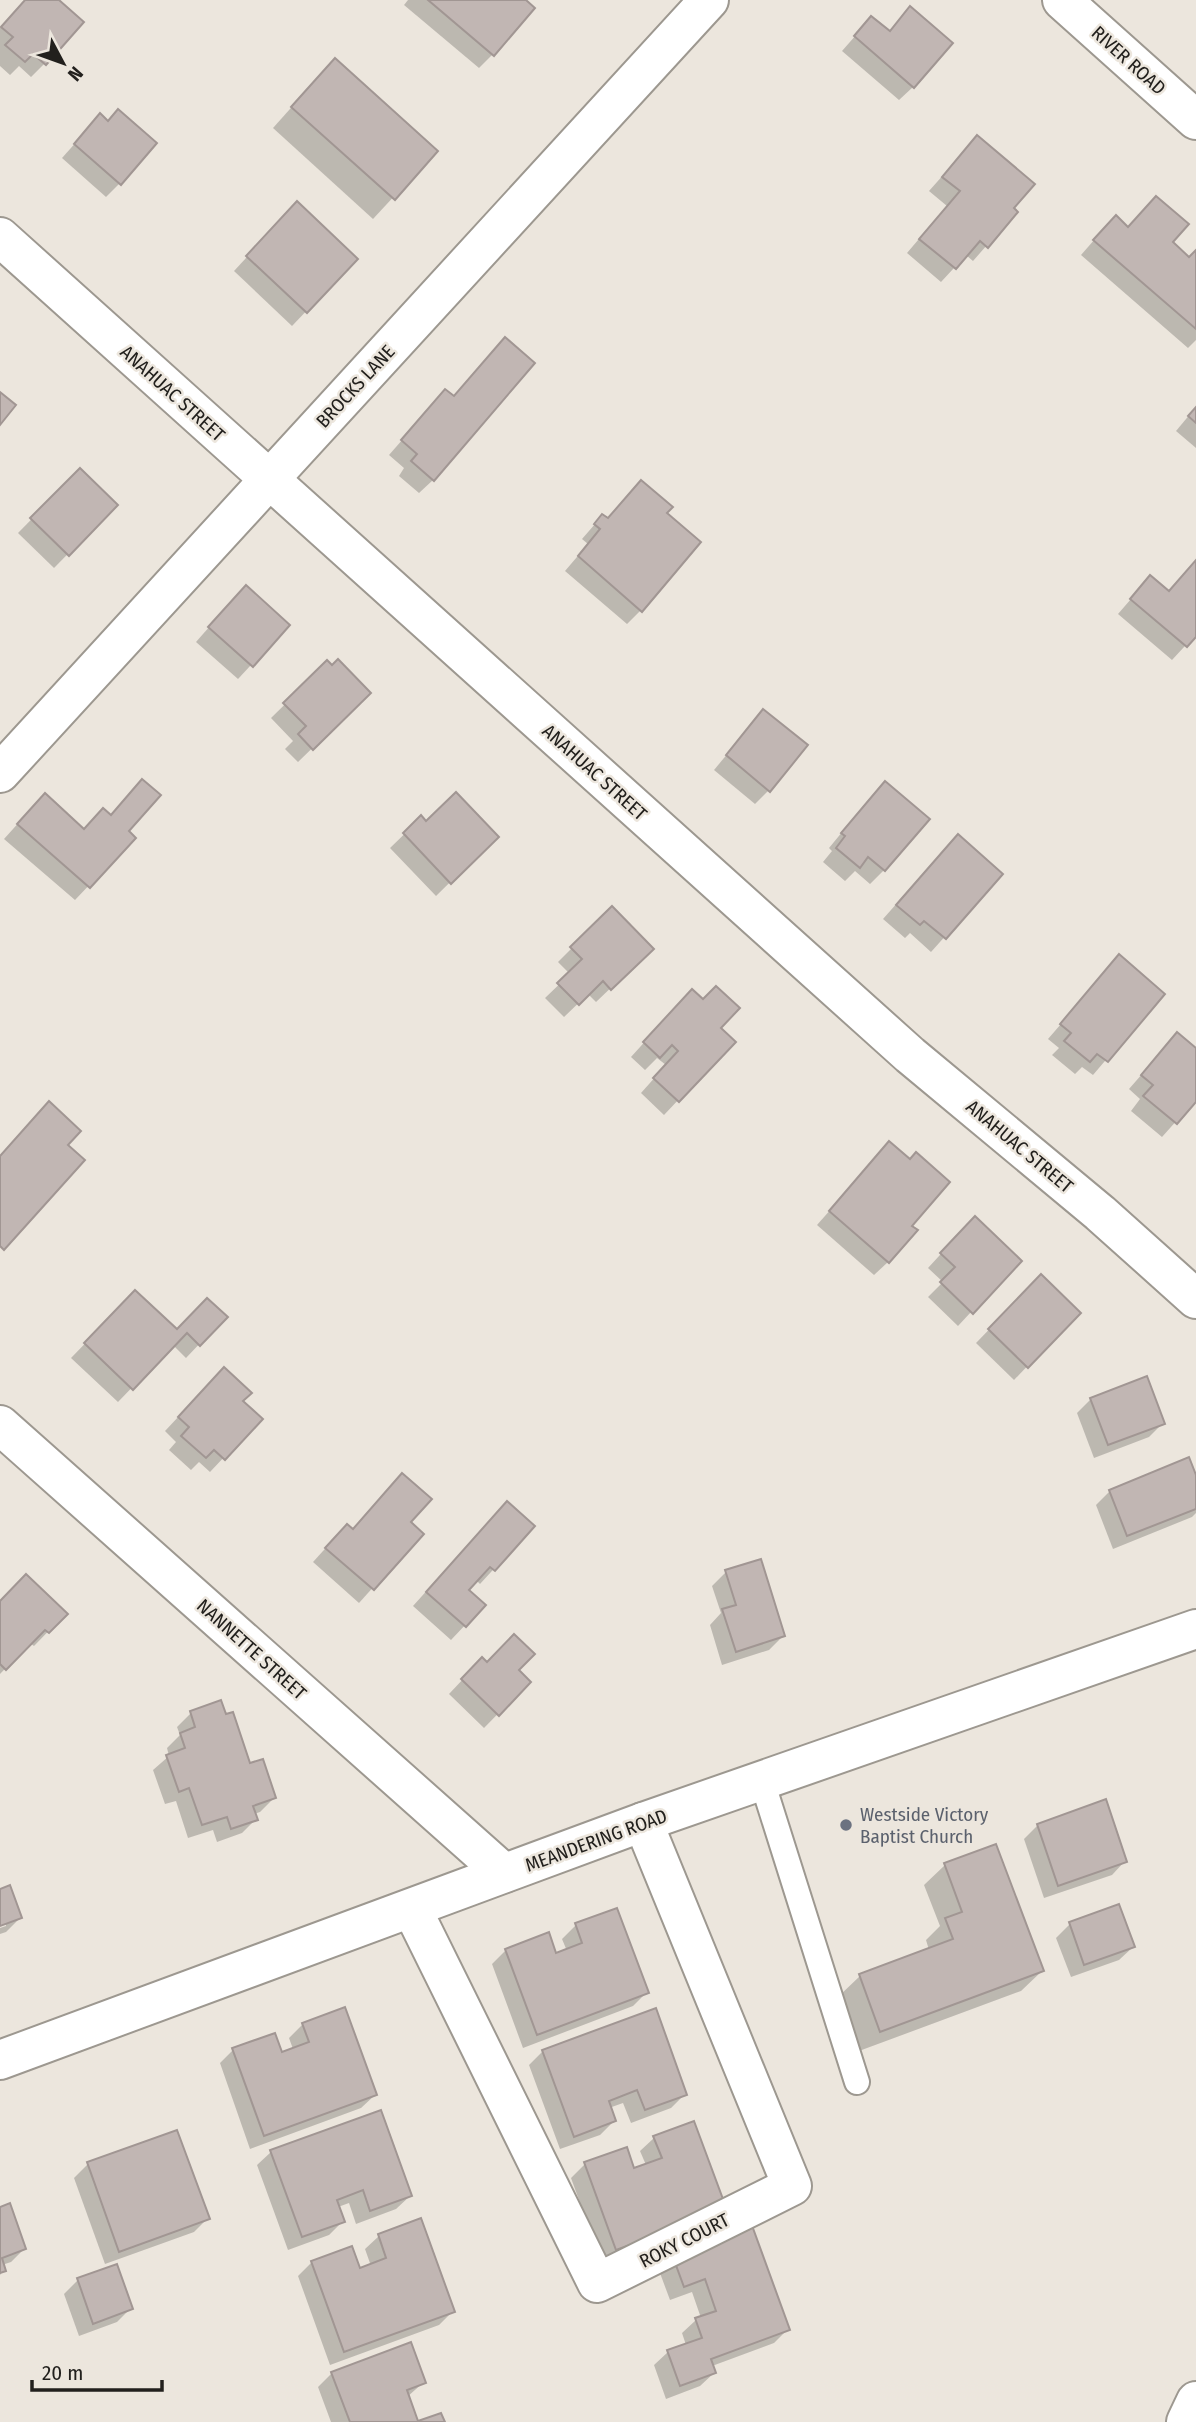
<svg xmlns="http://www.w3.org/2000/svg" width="1196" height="2422" font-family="'Fira Sans Condensed',sans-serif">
  <rect width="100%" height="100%" fill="#ece6dd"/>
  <!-- shadow -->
  <g fill="#0003">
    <polygon points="25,0 56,0 45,63 31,77 19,66 10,75 0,66 0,28"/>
    <polygon points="408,0 523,0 493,54 479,68 404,5"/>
    <polygon points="910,9 913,87 899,100 842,51 871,18 888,32"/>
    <polygon points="315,81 436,151 373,219 273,128"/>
    <polygon points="87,130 120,183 106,197 62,158"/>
    <polygon points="977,137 1011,208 1016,212 973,261 966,255 941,282 907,253 947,206 929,191"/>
    <polygon points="283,218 356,259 292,326 234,271"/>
    <polygon points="1128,228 1171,242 1188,259 1196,251 1196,340 1188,348 1081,255 1102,231"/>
    <polygon points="445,391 453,398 433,480 419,493 399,476 404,468 389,455"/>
    <polygon points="1196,407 1196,448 1176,431"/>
    <polygon points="80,470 116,505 54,568 18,533"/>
    <polygon points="665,513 641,610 627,624 565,571 588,544 582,539 602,516 607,520"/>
    <polygon points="1196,562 1196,634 1172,660 1118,614 1150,577 1168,593"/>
    <polygon points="232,601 251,665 238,679 196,642"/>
    <polygon points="327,663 369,693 298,762 285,749 293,741 271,718"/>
    <polygon points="763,711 769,790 755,804 714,770"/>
    <polygon points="142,781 126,831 134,838 75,900 4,839 31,809 84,831 110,816"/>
    <polygon points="871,797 884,870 870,884 855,871 845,881 823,862 832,851 829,848"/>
    <polygon points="421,818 426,823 496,837 436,896 390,848"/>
    <polygon points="944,850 1001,874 931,952 910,933 905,938 883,919"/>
    <polygon points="612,908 638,962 596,1002 588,994 564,1017 545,998 570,974 558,962"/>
    <polygon points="1119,957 1162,994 1093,1075 1082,1067 1075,1074 1052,1055 1059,1048 1048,1039"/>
    <polygon points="678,1005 719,1029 733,1042 664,1115 641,1093 666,1065 657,1058 645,1070 631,1057"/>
    <polygon points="1177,1034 1196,1050 1196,1099 1162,1137 1131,1111 1140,1099 1129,1089"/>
    <polygon points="876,1158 888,1262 874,1275 817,1225"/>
    <polygon points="961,1232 971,1312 958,1326 928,1297 943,1282 928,1268"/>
    <polygon points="1041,1276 1078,1313 1014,1380 976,1343"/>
    <polygon points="135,1292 176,1331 225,1317 186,1358 173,1345 118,1402 71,1358"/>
    <polygon points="210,1383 241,1401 260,1419 210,1472 199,1462 191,1470 169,1450 176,1442 165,1431"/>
    <polygon points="1091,1399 1163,1423 1149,1437 1094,1458 1077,1413"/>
    <polygon points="1196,1480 1196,1513 1192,1517 1113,1549 1096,1505 1110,1491"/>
    <polygon points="493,1517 533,1526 480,1584 476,1580 467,1590 484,1605 451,1640 413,1606"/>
    <polygon points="408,1522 421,1534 359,1603 313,1562 333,1540 352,1531"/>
    <polygon points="726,1572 783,1636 769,1650 722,1665 710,1625 721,1613 712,1586"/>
    <polygon points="0,1603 65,1614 34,1646 30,1643 0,1674"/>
    <polygon points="482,1659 487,1664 517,1670 529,1682 484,1728 449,1694"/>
    <polygon points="220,1702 249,1765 274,1798 260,1812 254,1814 256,1819 242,1833 217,1842 213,1830 188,1838 176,1801 165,1804 153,1770 169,1756 167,1748 180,1735 177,1727 191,1713"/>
    <polygon points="1038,1825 1125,1861 1112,1875 1044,1898 1024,1839"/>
    <polygon points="995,1846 1042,1971 1021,1991 859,2051 839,1996 860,1976 929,1950 926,1940 940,1926 924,1885 945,1865"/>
    <polygon points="0,1891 20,1918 6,1932 0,1934 0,1928 6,1926 6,1922 0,1924"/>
    <polygon points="1070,1924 1133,1947 1119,1960 1071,1977 1056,1938"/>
    <polygon points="576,1925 647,1992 633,2006 523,2048 492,1964 506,1950 555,1955 567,1951 562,1939"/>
    <polygon points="303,2024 375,2095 361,2108 250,2149 220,2063 233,2050 281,2054 293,2049 289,2038"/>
    <polygon points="543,2051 685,2094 671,2108 631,2123 623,2103 609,2108 614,2121 600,2135 560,2149 529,2065"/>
    <polygon points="176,2132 208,2218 194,2232 105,2264 74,2178 88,2164"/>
    <polygon points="654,2138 725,2209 602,2263 571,2178 585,2164 626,2149 633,2170 646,2165 640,2151"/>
    <polygon points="271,2152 410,2196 396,2209 356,2224 349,2203 338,2207 343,2221 329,2235 288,2250 257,2165"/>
    <polygon points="0,2209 24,2249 11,2262 2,2265 4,2270 0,2275"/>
    <polygon points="379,2236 453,2311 439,2325 330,2365 298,2276 312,2262 359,2270 371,2266 365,2249"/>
    <polygon points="671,2251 788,2329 774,2343 712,2366 714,2373 700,2386 666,2399 654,2365 668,2352 686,2345 682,2333 696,2320 701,2318 692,2292 670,2300 657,2265"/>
    <polygon points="78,2280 131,2308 117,2322 79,2336 64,2294"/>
    <polygon points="332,2373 424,2382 407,2397 416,2422 331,2422 318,2387"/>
  </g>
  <!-- building -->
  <g fill="#c1b6b3" stroke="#a19693" stroke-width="2">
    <polygon points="25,0 59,0 84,22 46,65 33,54 25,62 5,45 13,37 1,27"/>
    <polygon points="428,0 526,0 535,8 494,56"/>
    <polygon points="910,6 953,43 914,88 854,36 871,16 890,31"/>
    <polygon points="335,58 438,151 395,200 291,107"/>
    <polygon points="118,109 157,143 121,185 74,144 100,113 108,121"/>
    <polygon points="977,135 1035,184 1014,208 1018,212 988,248 980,241 956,269 919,239 960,191 942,177"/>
    <polygon points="1156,196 1189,224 1173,242 1189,257 1196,250 1196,329 1093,240 1116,215 1128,227"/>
    <polygon points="297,201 358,259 307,313 246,256"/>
    <polygon points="505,337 535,363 434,481 411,461 417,454 401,440 445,389 454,396"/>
    <polygon points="0,392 16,405 0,425"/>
    <polygon points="1196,407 1196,423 1188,416"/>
    <polygon points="80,468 118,505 69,556 30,518"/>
    <polygon points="641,480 673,507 667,513 701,542 642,612 578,556 600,529 594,524 602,514 608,518"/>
    <polygon points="1196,560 1196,637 1187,647 1130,599 1150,575 1169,591"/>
    <polygon points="246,585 290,625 253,667 208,627"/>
    <polygon points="338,659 371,693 313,750 298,734 306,726 283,703 327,660 332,665"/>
    <polygon points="763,709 808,745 770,792 726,755"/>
    <polygon points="142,779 161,795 129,831 136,838 90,888 17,824 45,793 84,829 103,808 111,815"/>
    <polygon points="885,781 930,819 885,871 868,857 860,868 836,848 845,836 841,833"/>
    <polygon points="456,792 499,837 451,884 403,833 421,815 426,821"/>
    <polygon points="958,834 1003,874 946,939 924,921 920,925 896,905"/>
    <polygon points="612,906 654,949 611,990 603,981 579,1005 557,983 582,959 570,947"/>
    <polygon points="1119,954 1165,994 1108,1062 1097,1054 1090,1062 1064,1041 1071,1033 1060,1024"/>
    <polygon points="716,986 740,1008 721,1028 736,1042 679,1102 653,1078 678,1051 672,1045 660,1058 643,1042 692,989 703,999"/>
    <polygon points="1177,1032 1196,1048 1196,1102 1177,1124 1143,1096 1153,1085 1141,1075"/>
    <polygon points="49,1101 81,1131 68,1145 85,1160 4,1250 0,1246 0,1156"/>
    <polygon points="889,1141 910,1159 916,1152 950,1182 912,1226 918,1230 889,1263 829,1211"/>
    <polygon points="975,1216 1022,1261 973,1314 940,1282 955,1267 940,1253"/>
    <polygon points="1041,1274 1081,1313 1028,1368 988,1329"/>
    <polygon points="135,1290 177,1329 207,1298 228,1317 200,1346 187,1333 133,1390 84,1343"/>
    <polygon points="224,1367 252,1393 243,1401 263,1419 225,1460 214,1450 206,1458 181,1436 189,1427 178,1417"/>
    <polygon points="1147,1376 1165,1424 1108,1445 1090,1398"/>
    <polygon points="1189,1457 1196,1475 1196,1509 1127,1536 1109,1490"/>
    <polygon points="402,1473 432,1499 411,1522 424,1534 374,1590 325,1548 347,1524 353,1529"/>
    <polygon points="507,1501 535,1526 495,1571 490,1567 469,1590 486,1605 466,1627 426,1592"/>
    <polygon points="761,1559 785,1636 736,1652 722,1609 736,1605 725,1570"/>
    <polygon points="26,1574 68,1614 49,1633 45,1630 6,1670 0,1664 0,1601"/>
    <polygon points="514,1634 535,1654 519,1670 531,1682 499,1716 461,1679 482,1657 487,1662"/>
    <polygon points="221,1700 226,1714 233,1712 250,1763 263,1759 276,1798 253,1806 258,1820 231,1829 227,1817 202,1825 189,1788 179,1792 166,1755 185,1748 180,1733 195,1727 190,1711"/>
    <polygon points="1106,1799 1127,1862 1058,1886 1037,1824"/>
    <polygon points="996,1844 1044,1971 880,2032 859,1974 953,1939 945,1918 962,1912 944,1863"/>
    <polygon points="10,1885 22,1918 0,1926 0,1889"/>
    <polygon points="1119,1904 1135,1947 1084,1965 1069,1922"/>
    <polygon points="617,1908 649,1993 537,2035 505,1949 549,1932 556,1953 582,1943 575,1923"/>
    <polygon points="345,2007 377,2095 264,2136 232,2048 275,2033 282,2052 309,2042 302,2023"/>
    <polygon points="656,2008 687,2095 645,2110 637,2090 609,2101 616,2121 574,2137 542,2050"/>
    <polygon points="381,2110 412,2196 370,2211 363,2190 337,2200 345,2222 302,2237 270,2150"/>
    <polygon points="694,2121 727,2210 616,2250 584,2162 627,2147 634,2168 662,2158 653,2136"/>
    <polygon points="177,2130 210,2219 119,2252 87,2162"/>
    <polygon points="10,2203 26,2249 2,2258 6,2271 0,2273 0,2207"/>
    <polygon points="421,2218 455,2312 344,2352 311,2261 352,2246 360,2268 386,2258 378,2234"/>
    <polygon points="750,2220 790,2330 711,2359 716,2373 680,2386 667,2350 702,2338 695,2318 716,2311 705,2279 684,2287 670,2249"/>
    <polygon points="117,2264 133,2309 93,2324 77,2278"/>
    <polygon points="411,2342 426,2383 407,2390 418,2421 441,2413 445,2422 350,2422 331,2372"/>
  </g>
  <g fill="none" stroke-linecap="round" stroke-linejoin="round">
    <defs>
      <polyline id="lane" points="762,1781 857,2082"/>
      <g id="street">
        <polyline points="1062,0 1196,120"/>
        <polyline points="0,237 910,1055 1100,1213 1196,1299"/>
        <polyline points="0,773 709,0"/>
        <polyline points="0,1425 504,1873"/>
        <polyline points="412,1909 597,2283 792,2186 643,1822"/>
        <polyline points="0,2060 643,1822 1196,1629"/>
        <polyline points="1186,2422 1196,2401"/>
      </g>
    </defs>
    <!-- lane casing -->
    <use href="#lane" stroke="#9d9890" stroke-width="28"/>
    <!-- street casing -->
    <use href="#street" stroke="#9d9890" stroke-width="42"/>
    <!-- lane -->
    <use href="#lane" stroke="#fff" stroke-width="24"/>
    <!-- street -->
    <use href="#street" stroke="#fff" stroke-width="38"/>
  </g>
  <!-- markers -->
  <circle fill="#6b7280" stroke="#ece6dd" stroke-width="2.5" cx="846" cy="1825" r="7"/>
  <g text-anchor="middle" stroke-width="5" stroke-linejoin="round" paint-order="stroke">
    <!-- street labels -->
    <g font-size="19" fill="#22201d" stroke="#ece6dd">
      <text transform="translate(1129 60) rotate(42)" y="7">RIVER ROAD</text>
      <text transform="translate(355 386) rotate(-47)" y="7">BROCKS LANE</text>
      <text transform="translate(173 393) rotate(42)" y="7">ANAHUAC STREET</text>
      <text transform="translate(595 772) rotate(42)" y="7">ANAHUAC STREET</text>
      <text transform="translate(1020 1146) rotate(40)" y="7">ANAHUAC STREET</text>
      <text transform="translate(252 1649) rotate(42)" y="7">NANNETTE STREET</text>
      <text transform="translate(596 1840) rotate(-20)" y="7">MEANDERING ROAD</text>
      <text transform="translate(684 2240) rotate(-27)" y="7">ROKY COURT</text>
    </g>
    <!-- worship labels -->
    <g font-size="19" fill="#5b616d" stroke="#ece6dd" text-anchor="start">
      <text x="860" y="1821">Westside Victory<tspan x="860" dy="22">Baptist Church</tspan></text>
    </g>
  </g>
  <!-- north arrow -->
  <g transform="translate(63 63) rotate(131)" stroke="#ece6dd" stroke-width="5" paint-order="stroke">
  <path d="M0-5L12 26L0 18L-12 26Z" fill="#22201d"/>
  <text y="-10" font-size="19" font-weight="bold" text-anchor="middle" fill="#22201d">N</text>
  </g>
  <!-- scale -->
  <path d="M32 2380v10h130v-10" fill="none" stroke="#22201d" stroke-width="3.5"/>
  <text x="42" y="2380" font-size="21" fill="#22201d" stroke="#ece6dd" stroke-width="5" paint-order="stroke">20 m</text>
</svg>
